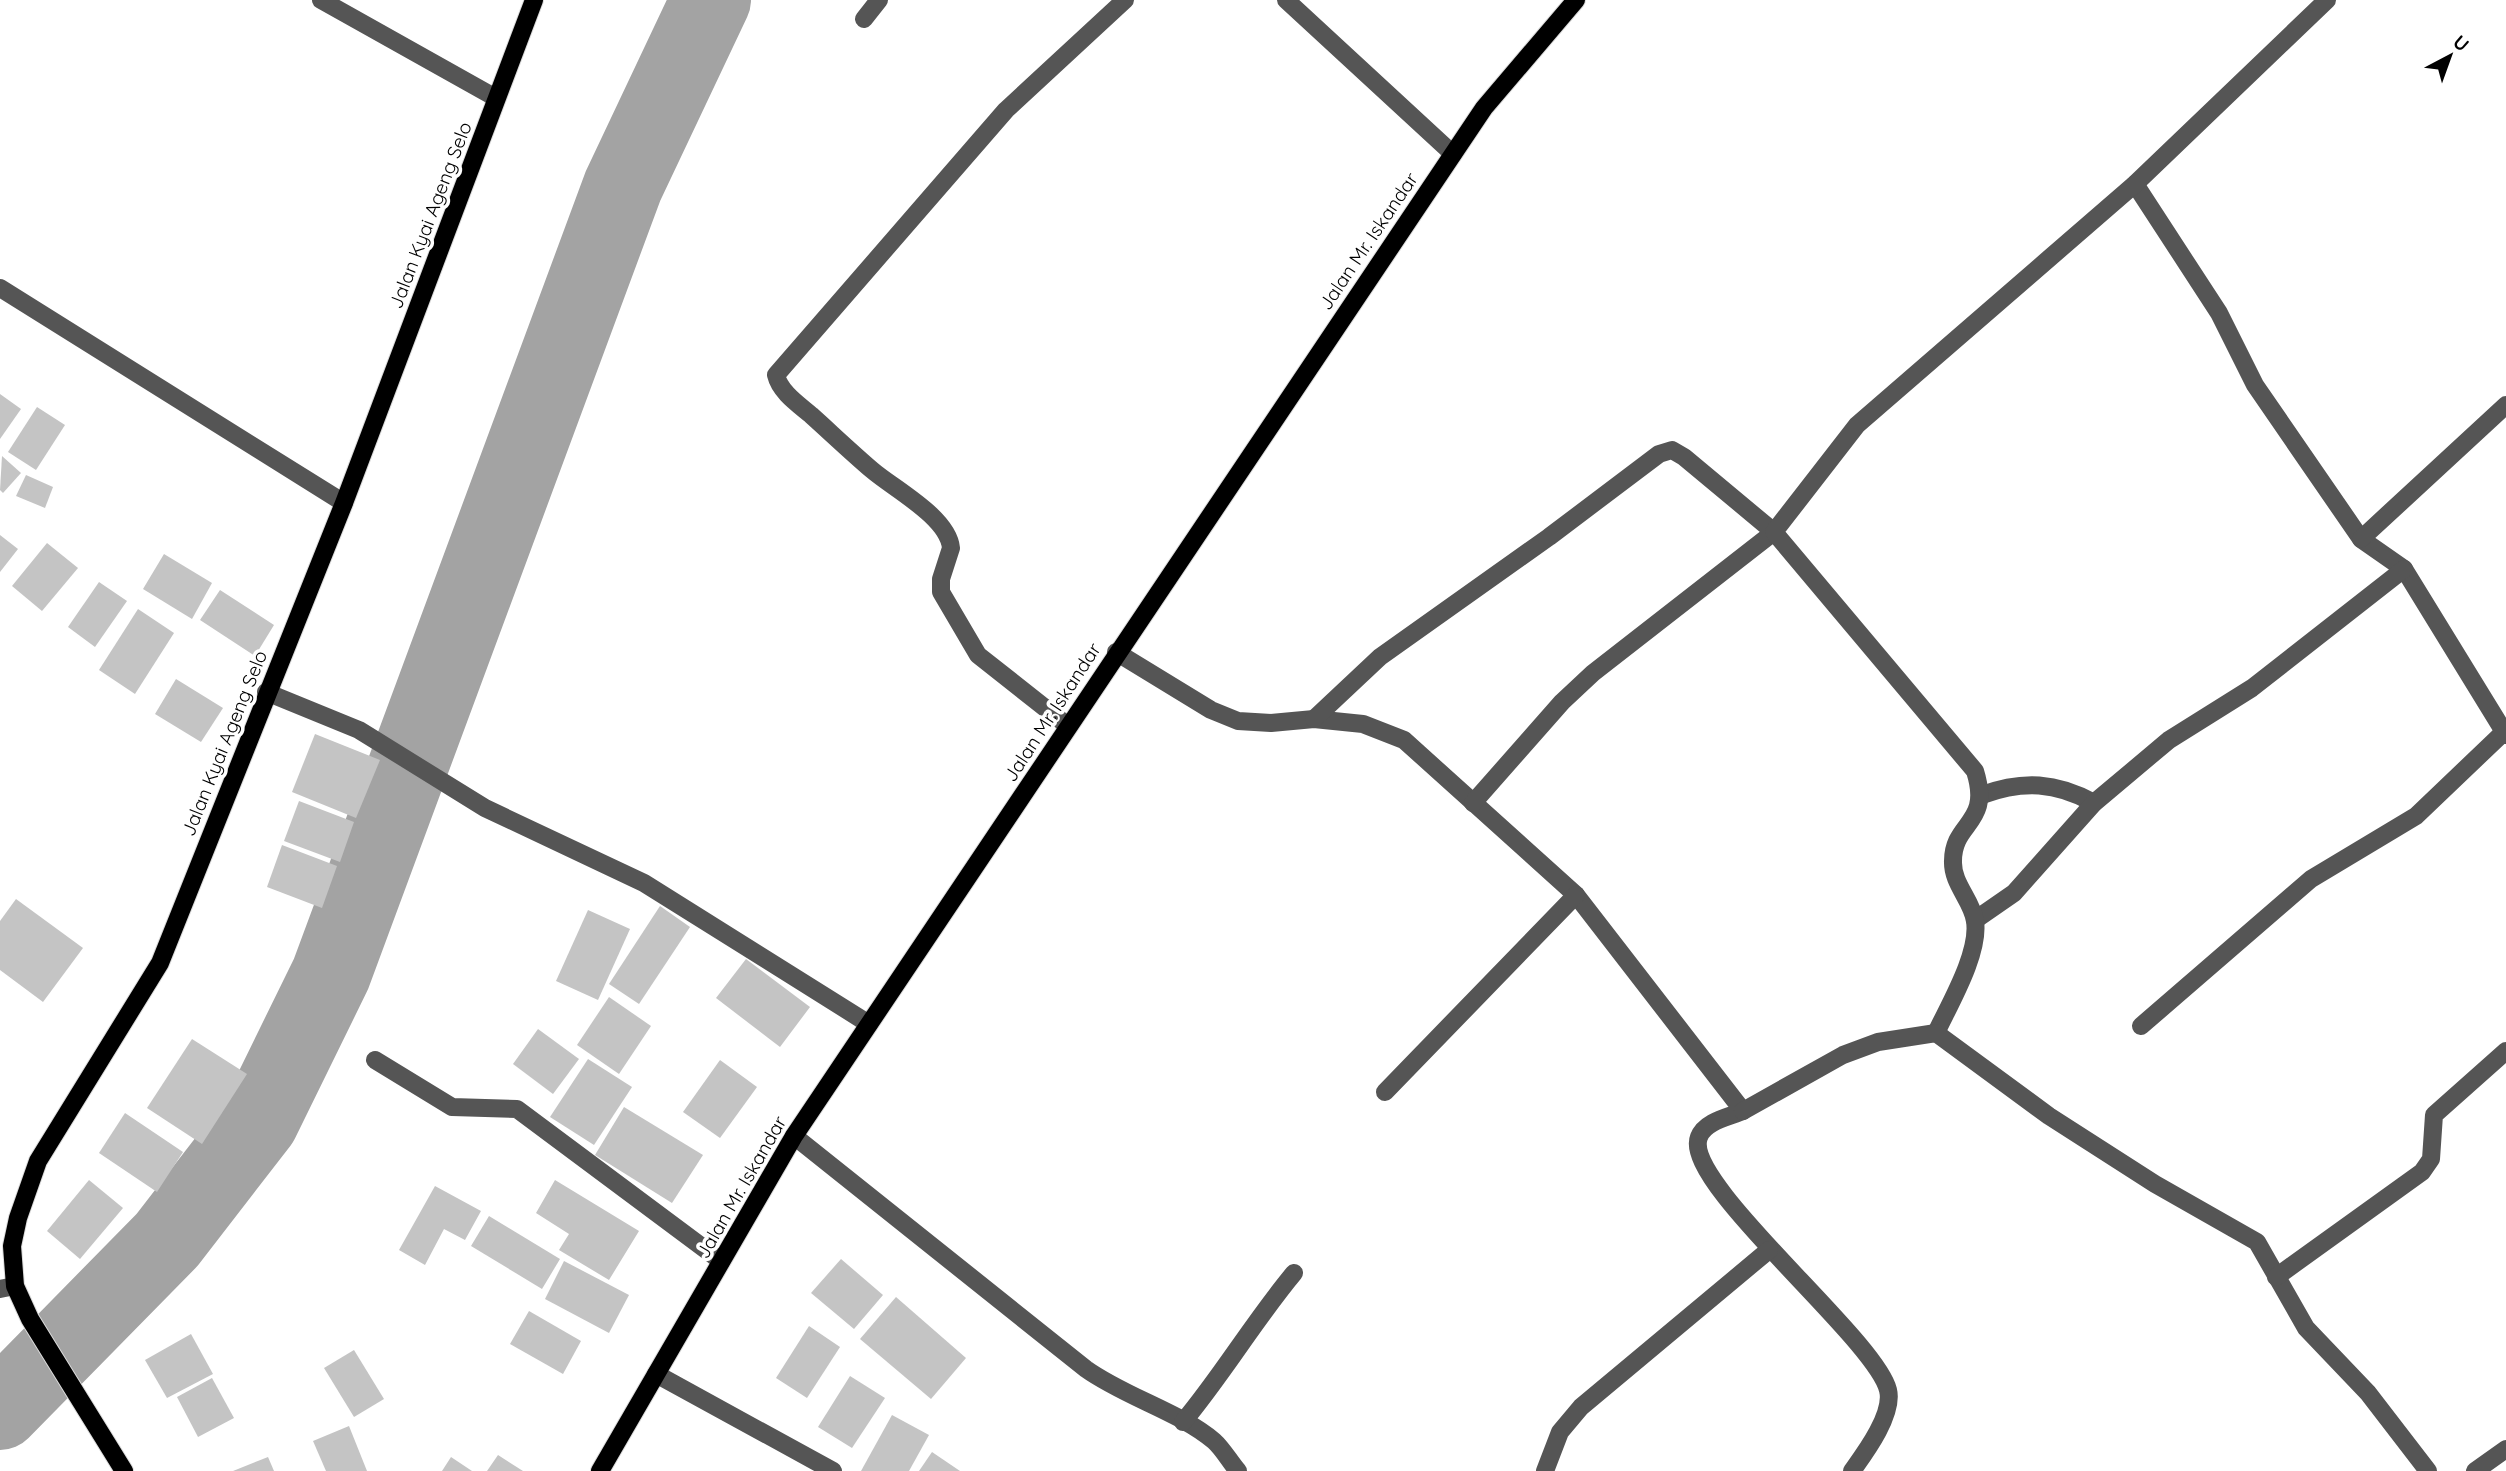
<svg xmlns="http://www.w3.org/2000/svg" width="2506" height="1471" font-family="Quicksand,sans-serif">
  <rect width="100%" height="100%" fill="#fff"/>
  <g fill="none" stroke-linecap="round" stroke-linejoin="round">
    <!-- river -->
    <polyline stroke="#a3a3a3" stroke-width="80" points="0,1410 167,1240 259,1121 331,974 623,186 711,0"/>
  </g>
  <!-- building -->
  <g fill="#c4c4c4">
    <polygon points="0,394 21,409 0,439"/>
    <polygon points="37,407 65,425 36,470 8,452"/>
    <polygon points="2,456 21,473 3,493 0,490"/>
    <polygon points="26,475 53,487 45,508 16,496"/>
    <polygon points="0,535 18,549 0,572"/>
    <polygon points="47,543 78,568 42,611 12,586"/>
    <polygon points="164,554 212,583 192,619 143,589"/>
    <polygon points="99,582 127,601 95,647 68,627"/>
    <polygon points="220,590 274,625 255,656 200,620"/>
    <polygon points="138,609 174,633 135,694 99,670"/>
    <polygon points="176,679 223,708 201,742 155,714"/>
    <polygon points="315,734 380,760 356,818 292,792"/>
    <polygon points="299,801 354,822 340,862 284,841"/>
    <polygon points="282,845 337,866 322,908 267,887"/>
    <polygon points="16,899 83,948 43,1002 0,970 0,921"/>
    <polygon points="660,906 690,927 639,1004 609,984"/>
    <polygon points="588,910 630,929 598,1000 556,981"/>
    <polygon points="746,959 810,1007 780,1047 716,998"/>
    <polygon points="609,997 651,1026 619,1074 577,1045"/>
    <polygon points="538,1029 579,1059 553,1094 513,1064"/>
    <polygon points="192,1039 247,1074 202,1144 147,1108"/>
    <polygon points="588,1059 632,1087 594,1145 550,1117"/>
    <polygon points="720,1060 757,1087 720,1138 683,1112"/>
    <polygon points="624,1107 703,1155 672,1203 595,1155"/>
    <polygon points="125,1113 183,1152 157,1192 99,1153"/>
    <polygon points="89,1180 123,1208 80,1259 47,1231"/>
    <polygon points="555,1180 639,1231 609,1280 559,1250 569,1234 536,1213"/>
    <polygon points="435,1186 481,1211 465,1240 444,1229 425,1265 399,1250"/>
    <polygon points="489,1216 560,1259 542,1289 471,1246"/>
    <polygon points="841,1259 883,1295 854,1329 811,1293"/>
    <polygon points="564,1261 629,1295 609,1333 545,1299"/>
    <polygon points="896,1297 966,1358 931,1399 860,1339"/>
    <polygon points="529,1311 581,1341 563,1374 510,1344"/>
    <polygon points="809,1326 840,1347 807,1398 776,1378"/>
    <polygon points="191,1334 213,1374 167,1398 145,1360"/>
    <polygon points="354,1350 384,1399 354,1417 324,1368"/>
    <polygon points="850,1376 885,1398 852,1448 818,1427"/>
    <polygon points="212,1378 234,1418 198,1437 177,1397"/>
    <polygon points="892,1415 929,1435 909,1471 861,1471"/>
    <polygon points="349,1426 367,1471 326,1471 313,1441"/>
    <polygon points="932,1452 960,1471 919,1471"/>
    <polygon points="498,1455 523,1471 487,1471"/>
    <polygon points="268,1457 274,1471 233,1471"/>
    <polygon points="451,1457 472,1471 442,1471"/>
  </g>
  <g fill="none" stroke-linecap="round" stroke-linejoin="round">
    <defs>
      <g id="major">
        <polyline points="124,1471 30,1319 15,1286 12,1246 18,1218 38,1161 160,963 344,503 534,0"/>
        <polyline points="600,1471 794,1136 1484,108 1576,0"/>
      </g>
    </defs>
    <!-- major casing -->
    <use href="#major" stroke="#dbdbdb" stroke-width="20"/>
    <!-- minor -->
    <g stroke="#555" stroke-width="18">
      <polyline points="321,0 496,98"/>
      <polyline points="1286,0 1453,154"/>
      <polyline points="864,19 879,0"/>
      <polyline points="2135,184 2219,313 2255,385 2361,539 2404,569 2506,735"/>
      <polyline points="0,288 344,503"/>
      <polyline points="2361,539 2506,405"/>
      <path d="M1116,652L1211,710L1238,721L1271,723L1314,719L1363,724L1404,740L1576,895L1743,1111C1729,1117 1705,1121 1699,1137C1681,1182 1875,1338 1888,1390C1894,1414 1865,1453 1852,1471"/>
      <polyline points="266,692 359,730 485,808 644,883 869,1024"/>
      <polyline points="1314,719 1380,657 1549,537 1659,454 1672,450 1684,457 1774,532 1593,673 1562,702 1473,803"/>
      <path d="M1068,726L978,655L941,592V579L951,548C948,517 894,489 872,470C851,452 831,433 811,415C798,404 780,392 776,375L1006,110L1125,0"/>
      <path d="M1982,795C2023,780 2056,782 2094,803"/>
      <polyline points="1975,920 2014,893 2094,803 2169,740 2252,688 2404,569"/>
      <polyline points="2141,1026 2311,879 2416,816 2506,730"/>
      <path d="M1936,1033C1949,1005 1980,953 1975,921C1972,900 1952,884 1953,861C1953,821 1992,825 1975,771L1774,532L1857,425L2135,184L2327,0"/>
      <polyline points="375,1060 452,1107 517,1109 721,1261"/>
      <polyline points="1385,1092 1576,895"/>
      <polyline points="1743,1111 1843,1055 1878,1042 1936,1033 2049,1116 2155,1184 2257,1242 2306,1328 2368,1393 2428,1471"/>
      <path d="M794,1136L1086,1369C1125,1397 1180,1412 1214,1441C1223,1449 1230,1462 1238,1471"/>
      <polyline points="2276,1277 2422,1172 2431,1159 2434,1115 2506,1051"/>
      <polyline points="0,1289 15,1286"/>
      <polyline points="656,1374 833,1471"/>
      <path d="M1183,1422C1223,1374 1254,1321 1294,1273"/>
      <polyline points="1545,1471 1560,1432 1581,1407 1769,1250"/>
      <polyline points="2475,1471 2506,1449"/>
    </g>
    <!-- major -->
    <use href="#major" stroke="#000" stroke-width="18"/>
  </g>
  <g text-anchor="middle" stroke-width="7" stroke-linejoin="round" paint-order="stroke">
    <!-- street labels -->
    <g font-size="19" fill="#000" stroke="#fff">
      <text transform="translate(430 215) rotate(-69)" y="7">Jalan Kyai Ageng Selo</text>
      <text transform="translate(1368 241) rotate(-56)" y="7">Jalan Mr. Iskandar</text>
      <text transform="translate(1052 712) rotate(-57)" y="7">Jalan Mr. Iskandar</text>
      <text transform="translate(224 743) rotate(-68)" y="7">Jalan Kyai Ageng Selo</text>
      <text transform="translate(741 1187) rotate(-60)" y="7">Jalan Mr. Iskandar</text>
    </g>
  </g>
  <!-- north arrow -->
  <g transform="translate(2450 56) rotate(41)" stroke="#ffffff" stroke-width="5" paint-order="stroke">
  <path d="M0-5L12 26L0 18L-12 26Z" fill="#000000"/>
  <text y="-10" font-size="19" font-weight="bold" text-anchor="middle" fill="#000000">U</text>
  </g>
</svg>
